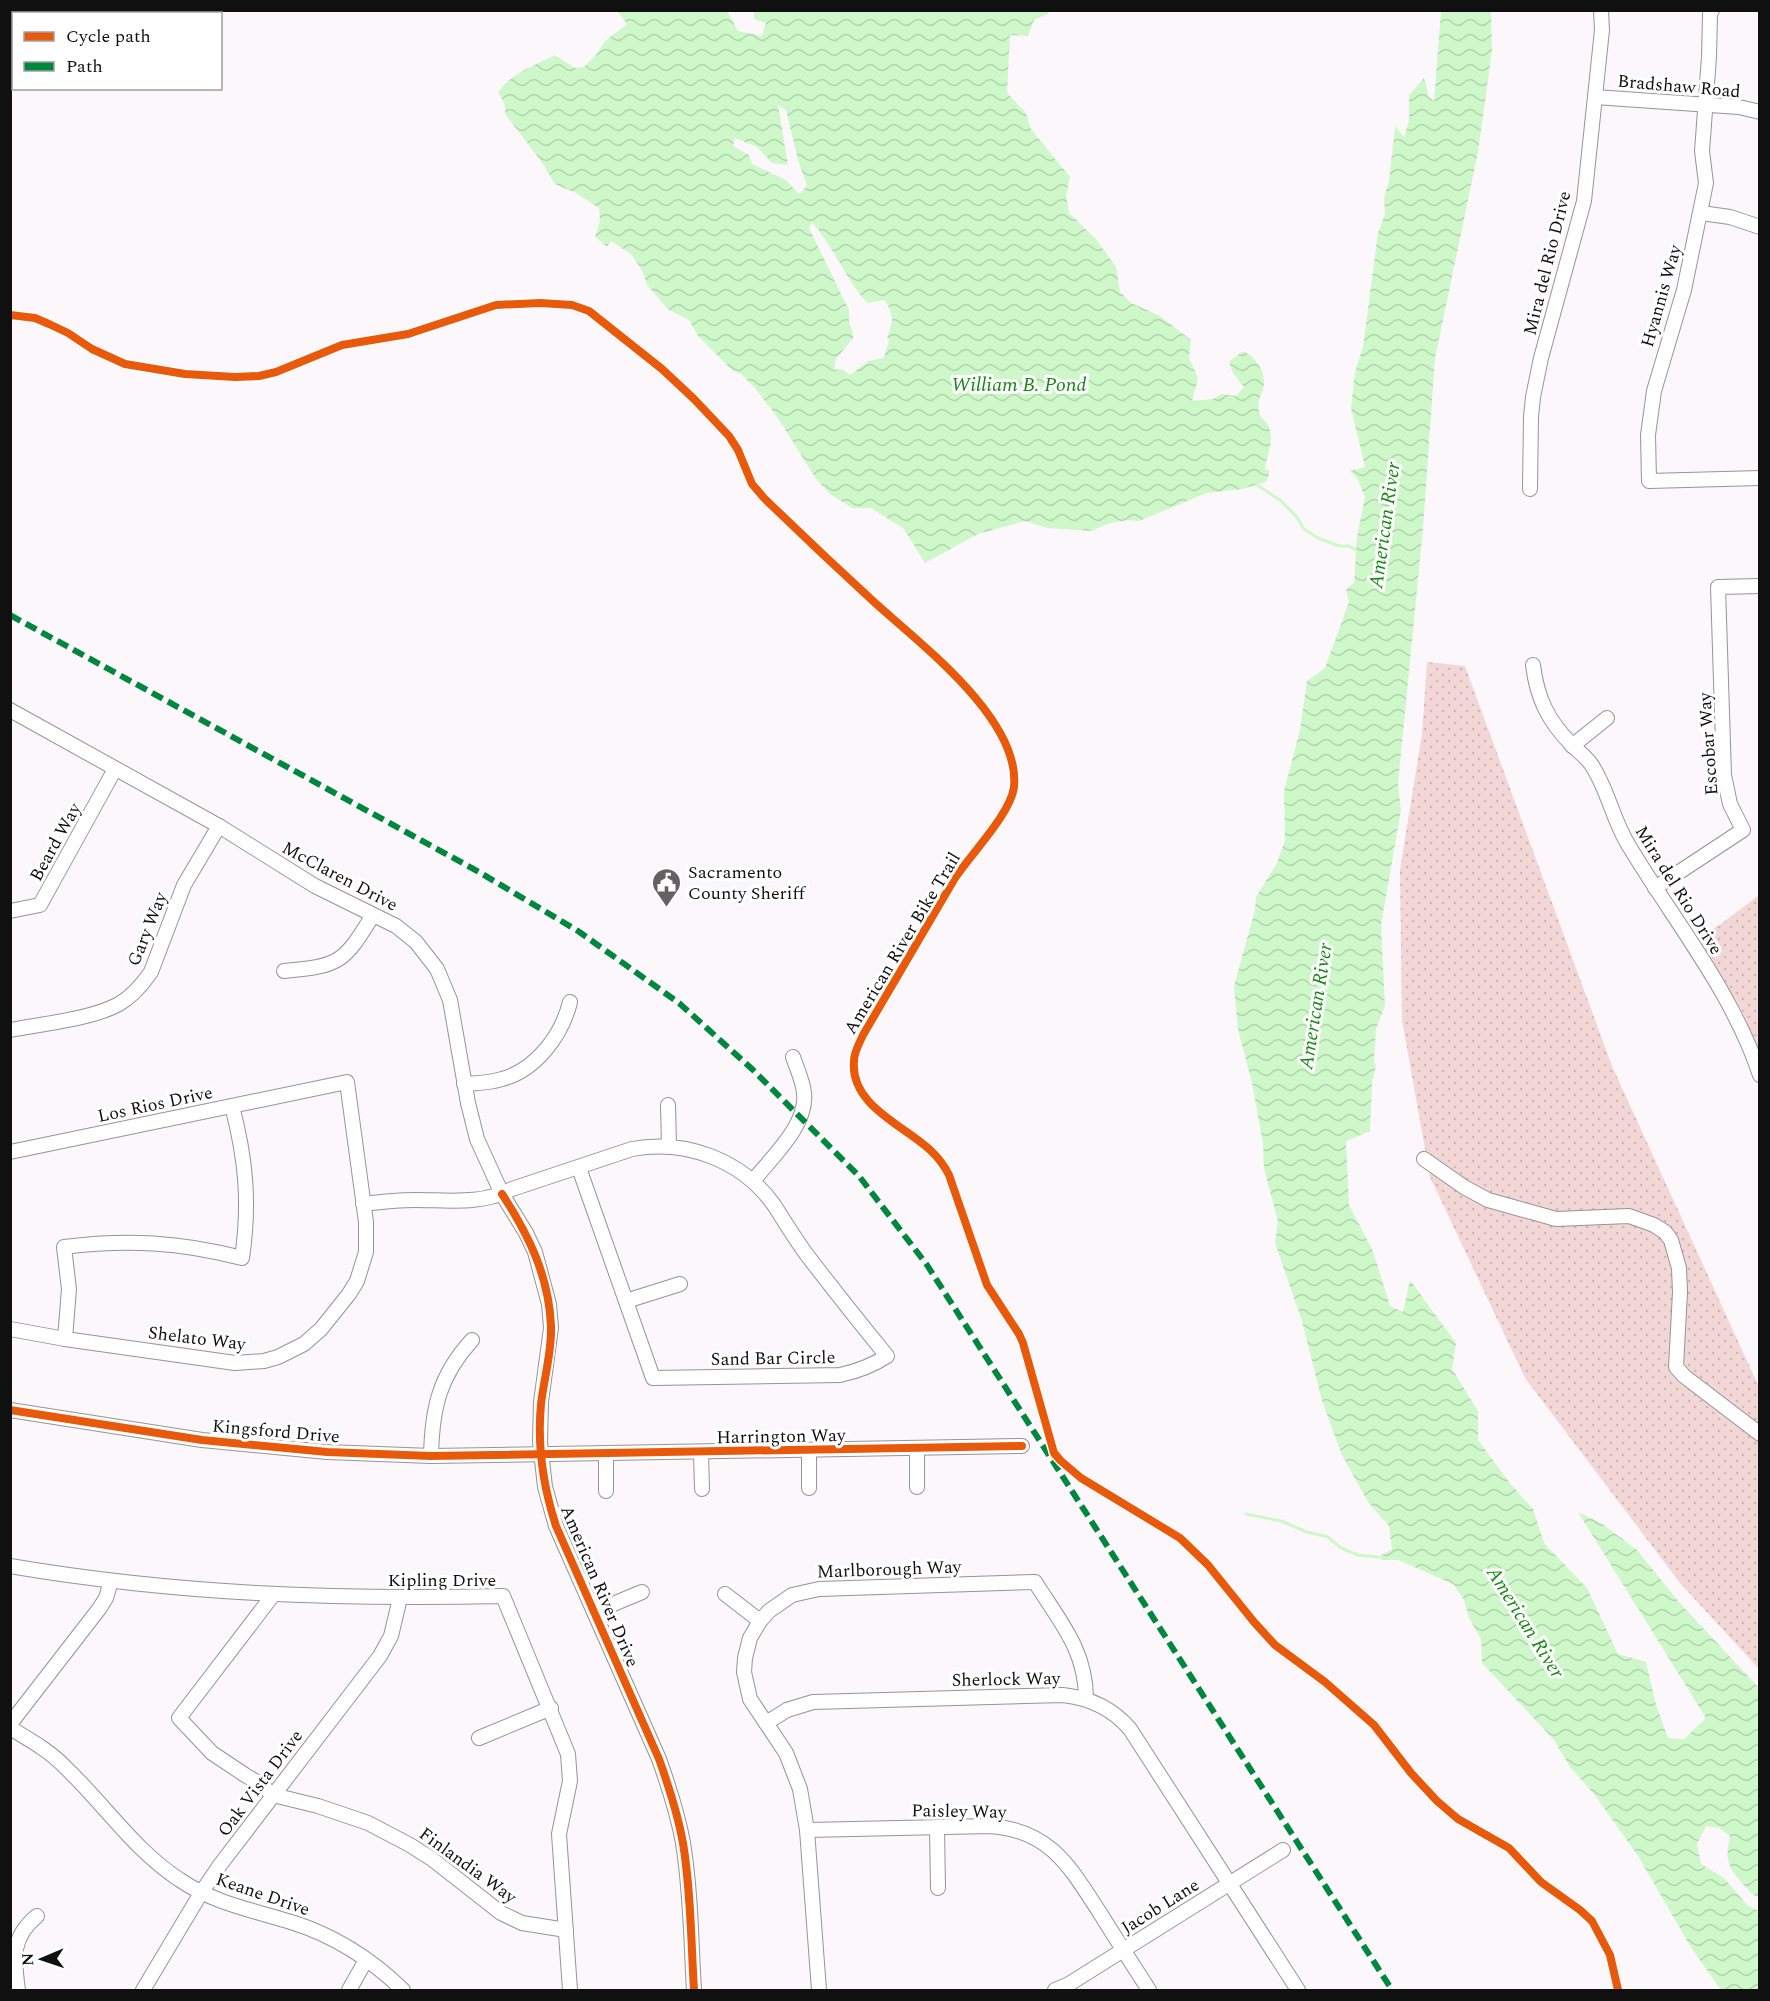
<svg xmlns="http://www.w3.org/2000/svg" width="1770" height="2001" font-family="Spectral,serif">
  <defs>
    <pattern id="green-dots" width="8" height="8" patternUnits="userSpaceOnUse" patternTransform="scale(1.5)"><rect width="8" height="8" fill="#f3d7d7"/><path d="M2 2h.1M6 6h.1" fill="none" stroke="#cfb8b8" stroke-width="1.8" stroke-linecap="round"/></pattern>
    <pattern id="water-waves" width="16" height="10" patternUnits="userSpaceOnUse" patternTransform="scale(1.5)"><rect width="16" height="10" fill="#cff8ca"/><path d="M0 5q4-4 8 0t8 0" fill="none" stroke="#b1d4ac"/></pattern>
  </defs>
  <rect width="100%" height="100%" fill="#fcf7fa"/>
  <!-- green -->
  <g fill="url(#green-dots)">
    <polygon points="1427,662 1465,666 1612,1066 1759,1387 1759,1669 1680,1583 1525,1378 1430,1177 1402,1020 1400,870 1422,734"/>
    <polygon points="1759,895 1759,1054 1743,1013 1697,938 1721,924"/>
  </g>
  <!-- water -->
  <g fill="url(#water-waves)" fill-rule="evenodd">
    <path d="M617,11H727L738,31L762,36L766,23L754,19V11H1049L1048,14L1034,20L1028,36L1010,35L1007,93L1026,113L1031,129L1070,177L1066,196L1069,213L1096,239L1116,267L1120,292L1131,303L1160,316L1191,340L1189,358L1198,378L1192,401L1213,399L1221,394L1236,396L1244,387L1233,373L1229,362L1243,351C1256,357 1268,374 1263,389C1260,398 1257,401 1259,412C1260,418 1267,421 1269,427C1274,441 1267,455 1265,469L1270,471L1266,482L1242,489L1207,493L1139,521L1127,520L1107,524L1092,531L1048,528L1025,521L978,534L925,563L904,529L871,508H852L830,494L816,479L778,418L755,388L741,374L732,370L698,336L689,320L669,310L647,285L643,272L631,254L611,241L607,247L595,237L600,221L599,208L576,193L555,184L541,161L505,114V105L498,92C513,72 534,66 555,55L575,68L584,67L596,55L605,41L627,24ZM778,105L786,110L798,160L807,186L799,194L786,180L752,164L749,155L733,146L735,138L757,147L772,163L788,165ZM812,222C833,246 845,278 867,303L884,300C894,313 894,322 887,337L889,340L884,358L868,361L850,375L842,369L834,370L836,359L854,337L849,322V310L809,228Z"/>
    <path d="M1441,11H1491L1492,50L1478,152L1435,358L1423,528L1398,784L1401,810L1381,925L1385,1006L1376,1029L1374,1062L1376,1066L1372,1083L1370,1131L1346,1141L1349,1205L1373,1251L1390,1306L1403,1312L1410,1280L1456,1343L1452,1369L1478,1411V1440L1509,1482L1533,1509L1544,1543L1587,1588L1618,1654L1646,1662L1656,1705L1668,1738L1684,1739L1706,1718L1578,1512L1601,1523L1637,1550L1678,1601L1759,1688V1897C1752,1895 1749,1891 1744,1885C1727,1867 1725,1860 1730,1836L1719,1828L1706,1826L1697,1844L1701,1864L1724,1878L1747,1905L1759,1911V1990H1721L1692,1949L1638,1856L1594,1794L1570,1767L1554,1740L1482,1663L1481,1639L1469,1618L1464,1600L1453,1584L1398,1560H1382L1378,1557L1392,1549L1389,1526L1368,1502L1342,1455L1322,1401L1302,1321L1275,1243L1278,1222L1264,1168L1263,1143L1252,1083L1238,1029L1234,986L1255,910L1256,897L1277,863L1285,840L1284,791L1300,730L1307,681L1325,668L1349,602L1346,589L1354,583L1357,537L1365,497L1357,478L1350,471L1365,467L1351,408L1355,372L1363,347L1378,233L1385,214L1384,198L1389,181L1395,126L1404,137L1409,121V95L1424,78L1429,97L1434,101Z"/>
  </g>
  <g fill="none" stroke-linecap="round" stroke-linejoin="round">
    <!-- stream -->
    <g stroke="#cff8ca" stroke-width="3">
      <polyline points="1257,485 1280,500 1296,516 1304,529 1318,538 1339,546 1349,546 1356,550"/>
      <polyline points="1246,1514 1281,1521 1307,1532 1328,1537 1341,1548 1358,1555 1378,1557"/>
    </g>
    <defs>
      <g id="minor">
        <polyline points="1712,10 1710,14 1709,57 1702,151 1706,183 1684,290 1654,391 1648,435 1649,481 1760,478"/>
        <polyline points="1595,97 1739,107 1760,112"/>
        <polyline points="1701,213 1730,217 1760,227"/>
        <polyline points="1530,489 1531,417 1533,397 1541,358 1584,201 1602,30 1601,10"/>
        <path d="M1533,665C1537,698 1548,721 1572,745C1578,751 1586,757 1591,764C1608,789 1613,821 1629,846C1674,921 1732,991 1760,1075"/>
        <path d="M10,710L219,826L315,886L396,926L416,942L437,969L450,1000L468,1103L477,1139L502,1194L526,1233L535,1252L549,1304L551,1328L541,1402L540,1442L545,1487L556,1526L659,1759C669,1787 678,1815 683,1843C691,1892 691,1942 694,1990"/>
        <polyline points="1572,746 1607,718"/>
        <polyline points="1655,888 1743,830 1730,804 1724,775 1718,587 1760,586"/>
        <polyline points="10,911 40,905 115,769"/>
        <path d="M284,971C341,966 344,962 373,915"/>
        <path d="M10,1030C41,1024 92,1019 119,1004C133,996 142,985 151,972L184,885L219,826"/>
        <path d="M464,1084C477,1083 490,1083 502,1079C536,1070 562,1035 570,1002"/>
        <polyline points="668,1105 669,1146"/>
        <polyline points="10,1152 347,1082 366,1222 366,1252 357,1281 349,1294 321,1329 304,1344 278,1357 264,1361 235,1363 65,1339 10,1329"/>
        <polyline points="1424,1159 1464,1187 1488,1200 1556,1219 1629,1216 1654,1225 1665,1232 1671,1240 1679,1268 1680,1292 1676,1367 1684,1376 1760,1434"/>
        <path d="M753,1181C771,1158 808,1125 804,1093C803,1081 797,1069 793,1057"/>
        <path d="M363,1204C380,1202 398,1200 415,1200C448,1200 482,1205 512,1189L632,1149C686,1139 742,1160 774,1205C785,1222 795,1239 807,1255C833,1289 860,1323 887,1356C872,1366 858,1371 840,1375L653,1378L579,1168"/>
        <polyline points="626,1301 680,1284"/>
        <path d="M65,1339L69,1289L64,1247C127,1239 180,1242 242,1258C250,1204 246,1159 232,1106"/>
        <polyline points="10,1410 202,1440 327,1452 431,1456 1022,1446"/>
        <polyline points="917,1448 917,1487"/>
        <polyline points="809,1451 809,1488"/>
        <polyline points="701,1453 702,1489"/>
        <path d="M431,1456C432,1409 439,1376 472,1340"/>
        <polyline points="606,1491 606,1454"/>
        <path d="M10,1566C175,1594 337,1600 503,1596L568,1754L570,1781L559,1834L570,1990"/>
        <polyline points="725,1594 760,1621"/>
        <polyline points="273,1595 179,1718 212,1753 245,1775 260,1784 273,1795 318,1806 368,1823 410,1845 432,1859 501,1913 522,1923 566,1930"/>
        <polyline points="594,1612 642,1592"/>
        <path d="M766,1723L787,1710L813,1702L1063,1695C1090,1698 1112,1708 1130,1729L1298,1990"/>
        <polyline points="10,1724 99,1609 106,1598 111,1581"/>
        <path d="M10,1728C30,1740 50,1751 66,1768C105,1805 135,1851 180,1880C214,1903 252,1910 291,1922C333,1935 372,1960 403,1990"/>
        <polyline points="479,1738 551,1708"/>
        <polyline points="937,1827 938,1888"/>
        <path d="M807,1830L990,1826C1050,1830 1070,1867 1100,1913C1116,1939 1133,1965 1149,1990"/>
        <path d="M18,1990C14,1960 10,1938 37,1916"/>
        <polyline points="143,1990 201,1893 220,1865 380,1656 391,1636 400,1598"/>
        <polyline points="349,1990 366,1960"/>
        <path d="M819,1990L807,1830L800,1789L786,1753L750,1699L744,1672L745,1658L750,1638L760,1621L769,1611L792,1595L819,1589L1035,1582C1060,1622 1086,1650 1086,1699"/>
        <polyline points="1055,1990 1069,1984 1283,1850"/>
      </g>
    </defs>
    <!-- minor casing -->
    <use href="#minor" stroke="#969495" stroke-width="16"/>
    <!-- minor -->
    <use href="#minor" stroke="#fffefe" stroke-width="14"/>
    <!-- quiet -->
    <polyline stroke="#00873e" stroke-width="6" stroke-dasharray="12 6" stroke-linecap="butt" points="10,615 479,872 578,931 679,1003 752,1069 859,1176 927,1265 1392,1990"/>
    <defs>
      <g id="cycleway">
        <path d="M10,315L35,318L49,324L68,333L92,349L125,364L185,374L235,377L259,376L276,372L342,345L408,334L496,305L540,303L572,305L589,311L662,369L694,399L729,436L738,450L752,484L764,498C800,533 836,567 873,601C919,643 1021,719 1014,787C1011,813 971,854 955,878L863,1035C859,1044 854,1052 854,1061C850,1105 903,1125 929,1149C938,1157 944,1165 949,1175L987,1285L1019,1334L1023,1343L1054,1453L1061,1461L1081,1478L1180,1538L1208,1565L1254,1622L1275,1645L1325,1682L1374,1725L1411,1773L1437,1801L1458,1819L1509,1848L1541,1882L1580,1910L1592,1921L1610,1955L1618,1990"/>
        <path d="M502,1194C529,1235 549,1277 551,1326C552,1352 544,1378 541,1404C537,1446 543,1486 556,1526L659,1759C669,1787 678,1815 683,1843C691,1892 691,1942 694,1990"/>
        <polyline points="10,1410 202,1440 327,1452 431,1456 1022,1446"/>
      </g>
    </defs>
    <!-- cycleway casing -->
    <use href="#cycleway" stroke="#fff" stroke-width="11"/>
    <!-- cycleway -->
    <use href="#cycleway" stroke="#e8590c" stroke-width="8"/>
  </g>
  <!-- icons -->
  <defs>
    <symbol id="civic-pin" viewBox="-11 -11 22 30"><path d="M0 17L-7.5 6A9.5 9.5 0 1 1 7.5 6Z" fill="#636162" stroke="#fff"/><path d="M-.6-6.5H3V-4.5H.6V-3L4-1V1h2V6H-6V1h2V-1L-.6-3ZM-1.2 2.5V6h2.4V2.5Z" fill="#fff"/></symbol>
  </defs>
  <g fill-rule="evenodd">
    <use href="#civic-pin" x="650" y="866" width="33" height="45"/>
  </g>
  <g text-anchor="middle" stroke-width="6" stroke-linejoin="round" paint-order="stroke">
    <!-- street labels -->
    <g font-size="18" fill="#101010" stroke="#fff">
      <text transform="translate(1679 86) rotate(5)" y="6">Bradshaw Road</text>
      <text transform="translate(1547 263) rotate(-76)" y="6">Mira del Rio Drive</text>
      <text transform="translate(1661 296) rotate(-74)" y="6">Hyannis Way</text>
      <text transform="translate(1708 744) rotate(-94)" y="6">Escobar Way</text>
      <text transform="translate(55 842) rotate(-61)" y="6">Beard Way</text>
      <text transform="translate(340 876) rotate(28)" y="6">McClaren Drive</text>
      <text transform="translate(1679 890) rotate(58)" y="6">Mira del Rio Drive</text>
      <text transform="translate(147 929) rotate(-68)" y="6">Gary Way</text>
      <text transform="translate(902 943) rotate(-59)" y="6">American River Bike Trail</text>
      <text transform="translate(155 1104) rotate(-12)" y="6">Los Rios Drive</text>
      <text transform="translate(197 1338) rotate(7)" y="6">Shelato Way</text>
      <text transform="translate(773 1358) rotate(-1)" y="6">Sand Bar Circle</text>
      <text transform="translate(276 1431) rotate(5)" y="6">Kingsford Drive</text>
      <text transform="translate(781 1436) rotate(-1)" y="6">Harrington Way</text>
      <text transform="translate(889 1569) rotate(-2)" y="6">Marlborough Way</text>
      <text x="442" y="1586">Kipling Drive</text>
      <text transform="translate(600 1586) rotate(67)" y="6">American River Drive</text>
      <text transform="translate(1006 1679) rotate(-1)" y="6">Sherlock Way</text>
      <text transform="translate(260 1783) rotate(-53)" y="6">Oak Vista Drive</text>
      <text transform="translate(959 1811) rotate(1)" y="6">Paisley Way</text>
      <text transform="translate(468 1865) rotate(36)" y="6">Finlandia Way</text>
      <text transform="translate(263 1894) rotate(19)" y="6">Keane Drive</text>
      <text transform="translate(1160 1906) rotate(-32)" y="6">Jacob Lane</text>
    </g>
    <!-- poi labels -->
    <g font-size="18" fill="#101010" stroke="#fff" text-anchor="start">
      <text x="688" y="878">Sacramento<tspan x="688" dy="21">County Sheriff</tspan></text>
    </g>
    <!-- water labels -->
    <g font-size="20" font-style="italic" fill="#178913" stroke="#fff">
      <text x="1019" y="391">William B. Pond</text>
      <text transform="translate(1384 525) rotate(-82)" y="7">American River</text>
      <text transform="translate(1315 1006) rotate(-81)" y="7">American River</text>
      <text transform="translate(1526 1622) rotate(58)" y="7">American River</text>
    </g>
  </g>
  <!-- border -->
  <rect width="1770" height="2001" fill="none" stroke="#101010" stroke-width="24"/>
  <!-- legend -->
  <rect x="12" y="12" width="210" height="78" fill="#ffffff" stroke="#9f9f9f" stroke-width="1.5"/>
  <rect x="24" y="32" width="30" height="9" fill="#e8590c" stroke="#9f9f9f" stroke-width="1.5"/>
  <text x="66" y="42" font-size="18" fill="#101010">Cycle path</text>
  <rect x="24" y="62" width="30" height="9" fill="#00873e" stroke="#9f9f9f" stroke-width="1.5"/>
  <text x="66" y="72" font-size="18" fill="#101010">Path</text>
  <!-- north arrow -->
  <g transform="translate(42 1959) rotate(268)" stroke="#ffffff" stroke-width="4.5" paint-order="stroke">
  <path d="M0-4.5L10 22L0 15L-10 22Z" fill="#101010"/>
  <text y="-9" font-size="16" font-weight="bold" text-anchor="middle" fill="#101010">N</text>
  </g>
</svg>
